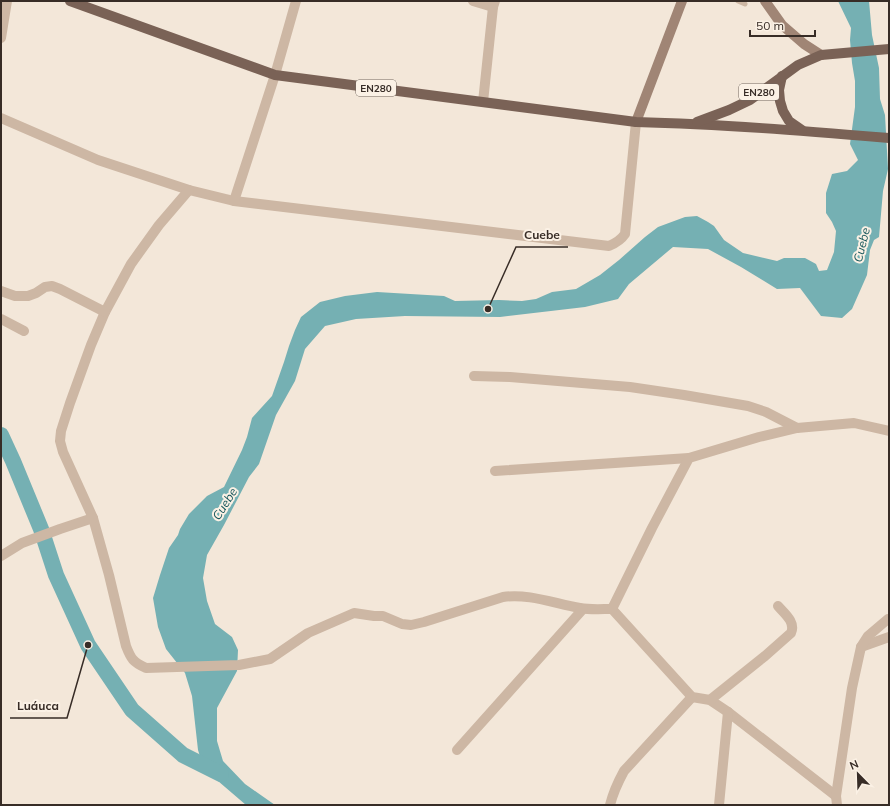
<svg xmlns="http://www.w3.org/2000/svg" width="890" height="806" font-family="Mulish,sans-serif">
  <rect width="100%" height="100%" fill="#f3e7d9"/>
  <!-- water -->
  <polygon fill="#75b0b3" points="838,1 869,1 872,35 879,68 880,99 885,115 888,169 883,191 879,237 874,240 870,250 867,275 852,309 842,318 821,316 800,288 777,289 741,267 708,249 673,247 629,284 618,299 585,307 500,317 405,316 356,319 325,326 305,349 295,381 276,415 259,464 249,477 224,525 207,555 203,578 207,601 215,624 232,637 238,650 237,671 217,708 217,741 223,761 245,784 275,805 246,805 204,769 198,750 192,696 185,673 166,649 158,627 153,598 160,575 169,548 178,535 180,529 189,514 207,496 224,487 242,450 247,437 252,418 272,396 284,362 289,346 295,330 301,317 320,302 345,296 377,292 444,296 455,301 499,300 522,301 536,299 552,292 576,289 600,275 619,260 645,237 658,227 685,217 697,216 708,222 714,226 724,240 743,253 777,261 784,258 805,258 816,264 819,271 827,270 834,252 836,231 832,222 826,213 826,193 832,174 847,171 858,160 850,144 855,107 855,81 852,63 850,40 851,28"/>
  <g fill="none" stroke-linecap="round" stroke-linejoin="round">
    <!-- river -->
    <polyline stroke="#75b0b3" stroke-width="16" points="1,435 13,461 41,529 56,575 88,645 132,710 183,755 221,774"/>
    <!-- lane -->
    <polyline stroke="#cdb7a4" stroke-width="5" points="738,1 745,4"/>
    <!-- street -->
    <g stroke="#cdb7a4" stroke-width="10">
      <polyline points="473,1 493,7"/>
      <polyline points="1,38 7,1"/>
      <polyline points="483,102 493,7 495,1"/>
      <path d="M1,118L98,160L189,190L234,201L609,246C616,243 621,240 625,234L636,122"/>
      <path d="M189,190L159,225L131,264L105,312L91,345L70,403L61,431L60,441L63,452L93,518L109,575L126,646C131,659 133,662 146,668L239,665L270,659L308,633L354,613L374,616H383L402,624L411,625L424,622L503,597C528,593 556,604 580,608C590,610 602,609 612,609L692,697L710,700L728,712L836,796"/>
      <polyline points="234,201 275,75 296,1"/>
      <polyline points="1,291 15,296 28,296 36,293 45,287 52,286 60,289 105,312"/>
      <polyline points="1,319 24,331"/>
      <polyline points="474,376 510,377 630,387 684,395 748,406 766,412 797,428"/>
      <polyline points="495,471 689,458"/>
      <polyline points="1,556 22,543 60,529 93,518"/>
      <polyline points="612,609 652,528 689,458 759,437 797,428 854,423 889,431"/>
      <polyline points="861,647 889,637"/>
      <path d="M710,700L765,656L791,633C796,622 784,613 778,606"/>
      <polyline points="457,750 583,609"/>
      <path d="M610,805C613,793 618,782 624,771L692,697"/>
      <polyline points="719,805 728,712"/>
      <polyline points="837,805 836,796 852,688 861,647 868,636 888,619"/>
    </g>
    <!-- secondary -->
    <g stroke="#a08575" stroke-width="10">
      <polyline points="765,1 782,25 804,44 821,55"/>
      <polyline points="636,122 682,1"/>
    </g>
    <!-- primary -->
    <g stroke="#7a6256" stroke-width="10">
      <path d="M70,1L275,75L636,122C720,124 805,131 889,138"/>
      <polyline points="782,76 779,90 780,101 783,111 789,121 802,130"/>
      <polyline points="697,122 729,110 750,100 798,65 821,55 889,49"/>
    </g>
  </g>
  <g text-anchor="middle" stroke-width="4" stroke-linejoin="round" paint-order="stroke">
    <!-- shield labels -->
    <g fill="#fbf1e5" stroke="#72675f" stroke-width="1">
      <rect x="356" y="80" width="40" height="16" rx="3"/>
      <rect x="739" y="84" width="40" height="16" rx="3"/>
    </g>
    <g font-size="10" font-weight="bold" fill="#372c26">
      <text x="376" y="92">EN280</text>
      <text x="759" y="96">EN280</text>
    </g>
    <!-- water labels -->
    <g font-size="12" font-style="italic" fill="#18575c" stroke="#fbf1e5">
      <text transform="translate(862 245) rotate(-76)" y="4">Cuebe</text>
      <text transform="translate(225 504) rotate(-58)" y="4">Cuebe</text>
    </g>
  </g>
  <!-- callouts -->
  <path fill="none" stroke="#372c26" stroke-width="1.5" d="M488 309L516 247H568M88 645L67 718H10"/>
  <g fill="#372c26" stroke="#fbf1e5" stroke-width="1.5">
    <circle cx="488" cy="309" r="4"/>
    <circle cx="88" cy="645" r="4"/>
  </g>
  <g font-size="12" text-anchor="middle" font-weight="bold" fill="#372c26" stroke="#fbf1e5" stroke-width="4" stroke-linejoin="round" paint-order="stroke">
    <text x="542" y="239">Cuebe</text>
    <text x="38" y="710">Luáuca</text>
  </g>
  <!-- border -->
  <rect width="890" height="806" fill="none" stroke="#372c26" stroke-width="4"/>
  <!-- north arrow -->
  <g transform="translate(858 774) rotate(337)" stroke="#fbf1e5" stroke-width="3" paint-order="stroke">
  <path d="M0-3L7 15L0 10L-7 15Z" fill="#372c26"/>
  <text y="-6" font-size="11" font-weight="bold" text-anchor="middle" fill="#372c26">N</text>
  </g>
  <!-- scale -->
  <path d="M750 30v6h65v-6" fill="none" stroke="#372c26" stroke-width="2"/>
  <text x="756" y="30" font-size="12" fill="#372c26" stroke="#fbf1e5" stroke-width="3" paint-order="stroke">50 m</text>
</svg>
